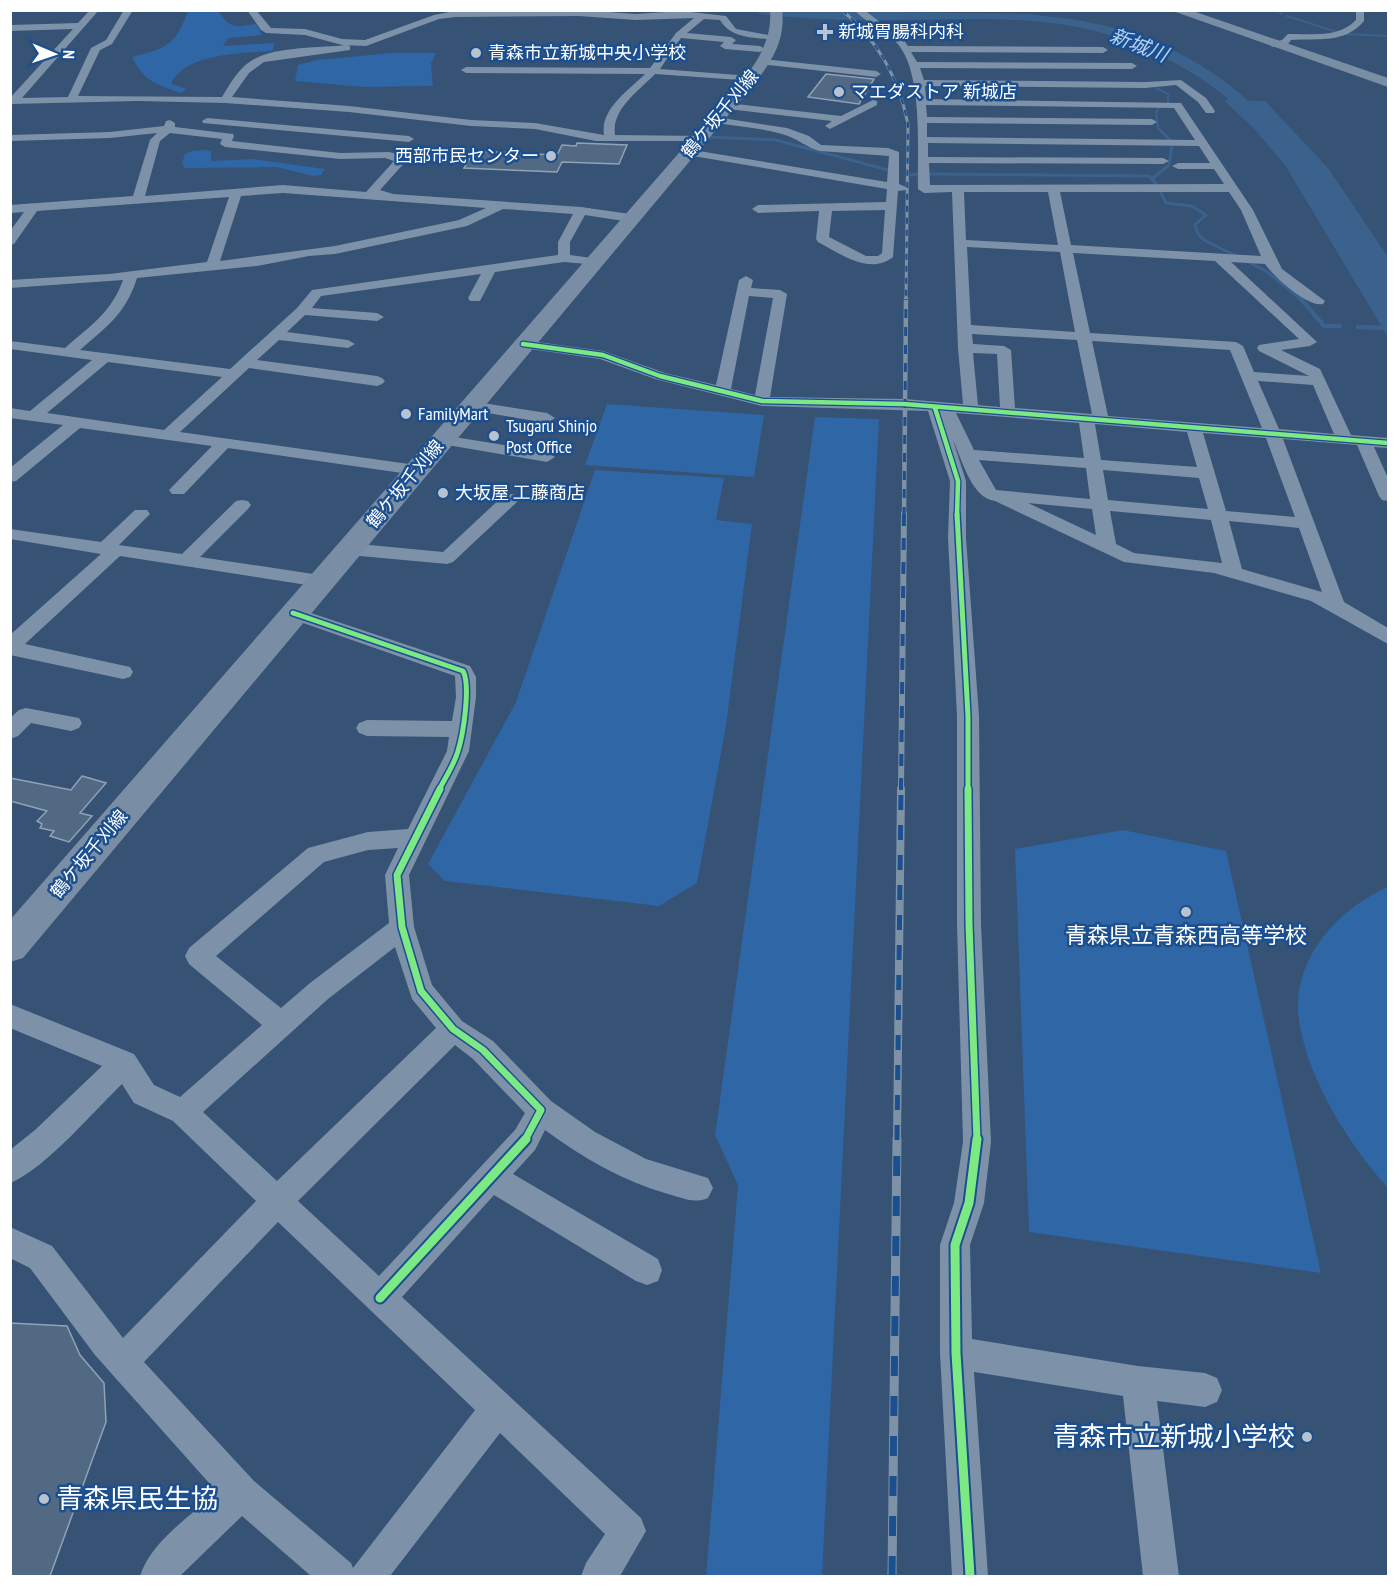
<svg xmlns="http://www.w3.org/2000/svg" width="1399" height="1587" font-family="'PT Sans Narrow','Noto Sans JP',sans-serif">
  <rect width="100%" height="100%" fill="#365274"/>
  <!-- green -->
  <g fill="#2f66a5">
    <path d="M188,11H218C230,29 235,27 256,24L262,35L228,38L223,46L275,43L272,51C243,53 184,53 171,84L187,89L181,93C156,84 144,82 132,57C168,47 174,47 188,11Z"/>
    <polygon points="392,53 436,53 431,63 433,86 363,87 295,81 298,65 317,60"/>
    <polygon points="203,150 211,151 211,161 253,159 325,169 321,175 313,176 277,167 185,168 182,163 185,154 192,151"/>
    <polygon points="607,404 764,415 754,477 585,465"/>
    <polygon points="815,417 879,419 822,1576 706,1576 738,1185 715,1135"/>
    <polygon points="595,470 724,478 716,520 752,524 726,726 697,883 659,906 445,881 428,864 516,702"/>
    <polygon points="1123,830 1226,851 1321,1273 1029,1232 1015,849"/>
    <path d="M1388,887V1188C1349,1145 1308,1080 1299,1021C1290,961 1337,909 1388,887Z"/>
  </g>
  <!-- water -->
  <polygon fill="#3b618d" points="1224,100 1265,101 1328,168 1388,257 1388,337 1285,165 1257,132"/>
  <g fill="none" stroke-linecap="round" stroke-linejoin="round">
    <!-- stream-far2 -->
    <g stroke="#3b618d" stroke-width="2">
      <polyline points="1276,10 1282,14"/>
      <polyline points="1287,16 1337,32"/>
      <polyline points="1343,34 1388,36"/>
      <polyline points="1156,88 1168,94 1168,103"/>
      <polyline points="1160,106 1156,112 1158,128 1163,133"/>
    </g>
    <!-- stream-far1 -->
    <g stroke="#3b618d" stroke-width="3">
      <polyline points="1161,131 1170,140"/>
      <polyline points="709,137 776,140 888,170"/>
      <polyline points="927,174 1149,176 1157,185"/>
      <polyline points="910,175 918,174"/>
      <polyline points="1153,178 1169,165 1172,145"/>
      <polyline points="1159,189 1166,203 1192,206 1206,215 1195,225 1198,234 1204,240 1266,271 1303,301"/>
    </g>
    <!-- stream -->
    <g stroke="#3b618d" stroke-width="4.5">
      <polyline points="1301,299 1324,326 1340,326"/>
      <polyline points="1358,327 1388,328"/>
    </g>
    <!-- river -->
    <path fill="#3b618d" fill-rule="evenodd" d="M754,10L1027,14C1059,17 1090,21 1121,30C1178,46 1245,86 1279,135L1271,140C1262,138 1234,103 1222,94C1192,70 1154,50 1118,38C1047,13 966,20 892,20C848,21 804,19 760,14Z"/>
  </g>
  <!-- building -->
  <g fill="#526984" stroke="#92a2b6" stroke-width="1.5">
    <polygon points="826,74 874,79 859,104 808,97"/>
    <polygon points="577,143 627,145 619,164 562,162 557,172 464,168 474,151 557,155 562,145 576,146"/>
    <polygon points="82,776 106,783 80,813 92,816 69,842 50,836 54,831 40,828 42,824 37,821 47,811 10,801 10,778 71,790"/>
    <polygon points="10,1323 67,1326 80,1355 104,1383 106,1422 50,1576 10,1576"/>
  </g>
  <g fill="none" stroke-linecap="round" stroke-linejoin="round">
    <!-- minor -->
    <g fill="#7d92a8" fill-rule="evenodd">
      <path d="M90,10H99L22,98L68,97L91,48L106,40L124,10H133L112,44L100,50L78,96L222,97C230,84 238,69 251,61C273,46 321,48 347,45L350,46V50L264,62L249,73L232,97L349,106L471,120L535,123L604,135C600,109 628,91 645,74L466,73L461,70L466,67L650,68L676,33L694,18L636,20L579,16L455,17L439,19L366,46L342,45L305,35L266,33L261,30L247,10H256L271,28L305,29L342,39L365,40L434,15L455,11L580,10L636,14L682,11L726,16L736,29L779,37L774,40C754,37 731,39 720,20L704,19L687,33L731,37L736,40L732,44L760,46L765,49L760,52L725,49L720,46L724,42L681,38L660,69L751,76L754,77V81L655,74C639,91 611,109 615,135L704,136L705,138L700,141H596L535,129L471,126L349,112L225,103L138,101L10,104V98L73,29L10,31V25L78,23Z"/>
      <path d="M854,10H864L903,39L908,46L1103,47L1108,50L1103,53L911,52L917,62L1132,63L1137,66L1132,69L920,68L924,80L1145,82L1181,80L1206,98L1215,111L1214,113H1206L1198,102L1176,85L1145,88L925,86L926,99L1181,103L1253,210L1282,269L1325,301L1323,304C1308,308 1273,276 1265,264L1231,262L1317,342L1310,346L1281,350L1320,369L1351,435L1388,438V448L1374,447L1388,478V501L1382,500L1379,496L1357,445L1283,439L1344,602L1388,628V644L1311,601L1214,573L1124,562L995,501C971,498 962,459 953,440L966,481V538L979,716L981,924L991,1142L984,1203L970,1245L972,1339L1138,1366L1205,1373L1217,1378L1222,1390L1217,1402L1205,1407L1157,1401L1179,1576H1143L1123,1396L974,1372L988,1576H952L940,1353V1245L954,1203L963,1142L957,924V716L948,538L950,481L928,411L762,406L655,379L600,359L523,348L516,344L523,340L603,351L665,373L716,385L739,280L746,276L753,280L751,288L780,290L787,294L770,397L904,399L963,404L958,348L952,192L924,193L918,189C917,150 924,69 895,41C882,30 866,22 854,10ZM926,105L1174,108L1195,140L927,137V123L1152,125L1157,122L1152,119L927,117ZM928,143L1199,146L1210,163H1178L1172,166L1178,169H1214L1224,184L930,185L929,163L1163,164L1169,161L1163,158L928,157ZM964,192H1048L1058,245L966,240ZM1060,192H1229L1241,210L1261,256L1071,245ZM967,247L1060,252L1075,332L971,325ZM1073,253L1215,261L1299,339L1259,345L1257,348L1259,351L1309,376L1254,372L1243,346L1236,342L1090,333ZM749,296L773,298L755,395L731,389ZM972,334L1077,340L1092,414L1015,408L1011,350L1004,346L973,344ZM1092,341L1230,350L1262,428L1108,416ZM973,353L997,354L1000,407L978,405ZM1258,381L1313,385L1334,434L1279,429ZM956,413L1079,423L1084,458L974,450ZM1095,424L1187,432L1197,467L1101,460ZM1203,433L1266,438L1295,517L1226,511ZM979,460L1086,468L1090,499L996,490ZM1103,470L1199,478L1208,509L1108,500ZM1028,503L1092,509L1096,535ZM1110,511L1211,520L1222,563L1134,553L1116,544ZM1229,521L1299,528L1322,592L1242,569Z"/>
      <path d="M1356,10H1364V21C1345,44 1318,38 1291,40L1288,44L1273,47L1268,44L1282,40L1288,34C1312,33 1337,39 1356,20Z"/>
      <polygon points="763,59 876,71 881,74 876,77 760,64 758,62"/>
      <polygon points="873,100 877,101 877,105 830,129 825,126 832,121 728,109 723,106 728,103 841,116"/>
      <path d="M716,117L787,128L809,136L821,145L888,148L899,152V184L908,188L906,190L898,191L893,257C870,276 839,253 818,242L816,239L819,211L758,213L752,209L758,205L886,202L887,189L687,155L681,152L687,149L887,182L889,156L820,151C807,148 797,138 782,134C759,127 735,127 712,122V118ZM885,210L882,253L878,256H866L829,237L832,211Z"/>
      <polygon points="207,118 409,136 414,139 409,142 203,123 202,121"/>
      <path d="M170,120L175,123V127L233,134L234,136L232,141L340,153L389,152L407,156V160L380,190L393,194L581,207L630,214L636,218L630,222L585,215L570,242V255L599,259L601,262L599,265L564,262L495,272L480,301H470L468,298L481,274L321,296L312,308L377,313L384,317L377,321L305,315L287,332L348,340L355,344L348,348L279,340L257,360L377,376L382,378L385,381L382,384L377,386L249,368L180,432L416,465L424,470L422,474L416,475L228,448L184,494H172L169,490L212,446L80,428L16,481L10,482V468L63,425L10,418V408L30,411L92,360L10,349V341L65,348C91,325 111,313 123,280L10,288V280L109,274L207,262L229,197L37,211L14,244L10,245V231L24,212L10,213V205L133,196L150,140L157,133L110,138L10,141V135L110,132L164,126L166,121ZM170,133L222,139L220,144L225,147L340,159L385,158L394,161L366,192L283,185L145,196L160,141ZM283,193L486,208L459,220L335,246L220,261L241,196ZM503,209L573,214L558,242V255L312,290L297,308L230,369L80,350C108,325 125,315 137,278L257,266L309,256L335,254L467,226ZM108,362L222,377L164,430L47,413Z"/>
      <polygon points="470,401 547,413 555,418 547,423 464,409 462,406"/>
      <polygon points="442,435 547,452 555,457 547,462 436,443 434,440 436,437"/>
      <polygon points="510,494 516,495 519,499 516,503 453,562 447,564 349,555 343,553 340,549 343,545 349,543 443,552 504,495"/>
      <polygon points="242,500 248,501 251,505 248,509 200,557 320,575 327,577 329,581 327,585 320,587 120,556 25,644 130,667 133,672 130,677 123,679 10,655 10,635 101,554 10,539 10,529 101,542 135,510 147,510 150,514 119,545 182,554 236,501"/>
      <path d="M293,607L470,666L476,677V697L469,751L409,875L414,927L432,985L462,1021L493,1041L551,1101L595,1132L646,1159L708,1178L713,1188L708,1198C694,1204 683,1198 668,1194C623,1181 583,1158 545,1130L535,1150L513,1174L658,1259L662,1270L658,1281L647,1285L636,1281L494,1195L402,1297L641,1518L646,1531L620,1576H581L586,1563L605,1534L500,1433L390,1576H311L242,1516L180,1576H140C151,1541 191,1516 217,1492L95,1355L30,1268L10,1258V1227L52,1246L123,1338L256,1201L173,1121L134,1103L122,1084C95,1110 44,1170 10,1183V1150L35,1130L102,1066L10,1028V1004L134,1054L154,1085L180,1097L262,1025L189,964L185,956L189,948L308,848L368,832L408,829L447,751L449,737L367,736L359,733L356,728L359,723L367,720L452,721L456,697L455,676L286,617L283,613L286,609ZM398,848L385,875L389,923L310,983L281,1008L216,956L324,862L368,850ZM395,947L412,999L436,1028L277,1181L203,1112L328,999ZM455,1045L473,1059L525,1113L515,1130L379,1276L298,1201ZM278,1222L475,1410L353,1568L351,1563L254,1481L144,1362Z"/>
      <polygon points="26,708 79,718 82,723 79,728 71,731 31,723 18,736 10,739 10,718 19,710"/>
    </g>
    <!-- secondary -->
    <g fill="#798da4" fill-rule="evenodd">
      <path d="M770,10H782C786,39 772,60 756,82L23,958L10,962V920L746,76C761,56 772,36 770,10Z"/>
      <polygon points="1170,10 1190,10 1388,78 1388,87"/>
    </g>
    <defs>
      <path id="rail-far4" d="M842,10C879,42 898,77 908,124L906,301"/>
      <polyline id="rail-far3" points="904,516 906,299"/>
      <polyline id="rail-far2" points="901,790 904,514"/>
      <polyline id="rail-far1" points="897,1140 901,789"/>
      <polyline id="rail" points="892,1576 897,1139"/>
    </defs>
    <!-- rail-far4 casing -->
    <use href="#rail-far4" stroke="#7e92a7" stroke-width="3"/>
    <!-- rail-far3 casing -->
    <use href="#rail-far3" stroke="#7e92a7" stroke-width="4.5"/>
    <!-- rail-far2 casing -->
    <use href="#rail-far2" stroke="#7e92a7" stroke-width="6"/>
    <!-- rail-far1 casing -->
    <use href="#rail-far1" stroke="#7e92a7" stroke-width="8"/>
    <!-- rail casing -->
    <use href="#rail" stroke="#7e92a7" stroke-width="9"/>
    <!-- rail-far4 -->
    <use href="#rail-far4" stroke="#1b4f8f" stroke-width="2" stroke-dasharray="6" stroke-linecap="butt"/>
    <!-- rail-far3 -->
    <use href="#rail-far3" stroke="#1b4f8f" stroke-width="3" stroke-dasharray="9" stroke-linecap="butt"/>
    <!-- rail-far2 -->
    <use href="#rail-far2" stroke="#1b4f8f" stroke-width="4" stroke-dasharray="12" stroke-linecap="butt"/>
    <!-- rail-far1 -->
    <use href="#rail-far1" stroke="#1b4f8f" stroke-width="5" stroke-dasharray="15" stroke-linecap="butt"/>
    <!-- rail -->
    <use href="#rail" stroke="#1b4f8f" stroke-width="7" stroke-dasharray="20" stroke-linecap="butt"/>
    <defs>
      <g id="cycleway-far3">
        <polyline points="523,344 603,355 660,376 762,401 904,404 1388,443"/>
        <polyline points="935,408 958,481 957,516"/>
      </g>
      <g id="cycleway-far2">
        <polyline points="957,514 968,716 968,790"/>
        <path d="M293,613L463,671C471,686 463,735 458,751C454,765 445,778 439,790"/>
      </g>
      <g id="cycleway-far1">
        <polyline points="440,789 397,875 402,927 421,991 453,1029 483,1050 541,1110 525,1140"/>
        <polyline points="968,789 969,924 977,1140"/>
      </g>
      <g id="cycleway">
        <polyline points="380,1298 526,1139"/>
        <polyline points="970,1576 956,1353 955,1245 969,1203 977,1139"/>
      </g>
    </defs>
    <!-- cycleway-far3 casing -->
    <use href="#cycleway-far3" stroke="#1b4f8f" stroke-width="7"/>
    <!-- cycleway-far2 casing -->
    <use href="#cycleway-far2" stroke="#1b4f8f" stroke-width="8"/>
    <!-- cycleway-far1 casing -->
    <use href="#cycleway-far1" stroke="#1b4f8f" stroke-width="10"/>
    <!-- cycleway casing -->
    <use href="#cycleway" stroke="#1b4f8f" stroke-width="13"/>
    <!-- cycleway-far3 -->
    <use href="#cycleway-far3" stroke="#7ce984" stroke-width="4.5"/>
    <!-- cycleway-far2 -->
    <use href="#cycleway-far2" stroke="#7ce984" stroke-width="5"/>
    <!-- cycleway-far1 -->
    <use href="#cycleway-far1" stroke="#7ce984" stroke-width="7"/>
    <!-- cycleway -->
    <use href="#cycleway" stroke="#7ce984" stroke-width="9"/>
  </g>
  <!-- markers -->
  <g fill="#b9c2ce" stroke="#1b4f8f" stroke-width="2">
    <path d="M822 23h6v6h6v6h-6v6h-6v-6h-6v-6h6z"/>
    <circle cx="476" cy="53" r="6"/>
    <circle cx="839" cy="92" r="6"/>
    <circle cx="551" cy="156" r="6"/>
    <circle cx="406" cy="414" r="6"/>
    <circle cx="494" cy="436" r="6"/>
    <circle cx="443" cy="493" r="6"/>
    <circle cx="1186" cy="912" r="6"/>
    <circle cx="1307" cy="1437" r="6"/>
    <circle cx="44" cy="1499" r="6"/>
  </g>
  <g text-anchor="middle" stroke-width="5" stroke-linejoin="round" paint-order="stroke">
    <!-- far-poi labels -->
    <g font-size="18" fill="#fff" stroke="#1b4f8f" text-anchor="start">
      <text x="838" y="38">新城胃腸科内科</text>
      <text x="488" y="59">青森市立新城中央小学校</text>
      <text x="851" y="98">マエダストア 新城店</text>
      <text x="539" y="162" text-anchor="end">西部市民センター</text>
      <text x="418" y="420">FamilyMart</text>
      <text x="506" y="432">Tsugaru Shinjo<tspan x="506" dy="21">Post Office</tspan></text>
      <text x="455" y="499">大坂屋 工藤商店</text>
    </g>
    <!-- far-street labels -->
    <g font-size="18" fill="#fff" stroke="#1b4f8f">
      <text transform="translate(720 114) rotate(-50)" y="6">鶴ケ坂千刈線</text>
      <text transform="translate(405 484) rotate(-50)" y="6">鶴ケ坂千刈線</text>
      <text transform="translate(89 854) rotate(-50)" y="6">鶴ケ坂千刈線</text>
    </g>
    <!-- far-water labels -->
    <g font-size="20" font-style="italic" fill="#b5d3f5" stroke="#1b4f8f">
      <text transform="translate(1139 45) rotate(21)" y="7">新城川</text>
    </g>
    <!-- poi labels -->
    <g font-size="22" fill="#fff" stroke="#1b4f8f">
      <text x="1186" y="943">青森県立青森西高等学校</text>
    </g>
    <!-- near-poi labels -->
    <g font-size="27" fill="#fff" stroke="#1b4f8f" text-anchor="end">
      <text x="1295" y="1446">青森市立新城小学校</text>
      <text x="56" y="1508" text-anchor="start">青森県民生協</text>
    </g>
  </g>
  <!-- border -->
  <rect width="1399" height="1587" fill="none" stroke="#ffffff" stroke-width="24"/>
  <!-- north arrow -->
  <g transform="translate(54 54) rotate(92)" stroke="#1b4f8f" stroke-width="4.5" paint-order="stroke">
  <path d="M0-4.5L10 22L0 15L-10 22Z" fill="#ffffff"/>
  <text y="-9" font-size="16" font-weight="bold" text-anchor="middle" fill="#ffffff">N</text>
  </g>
</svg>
